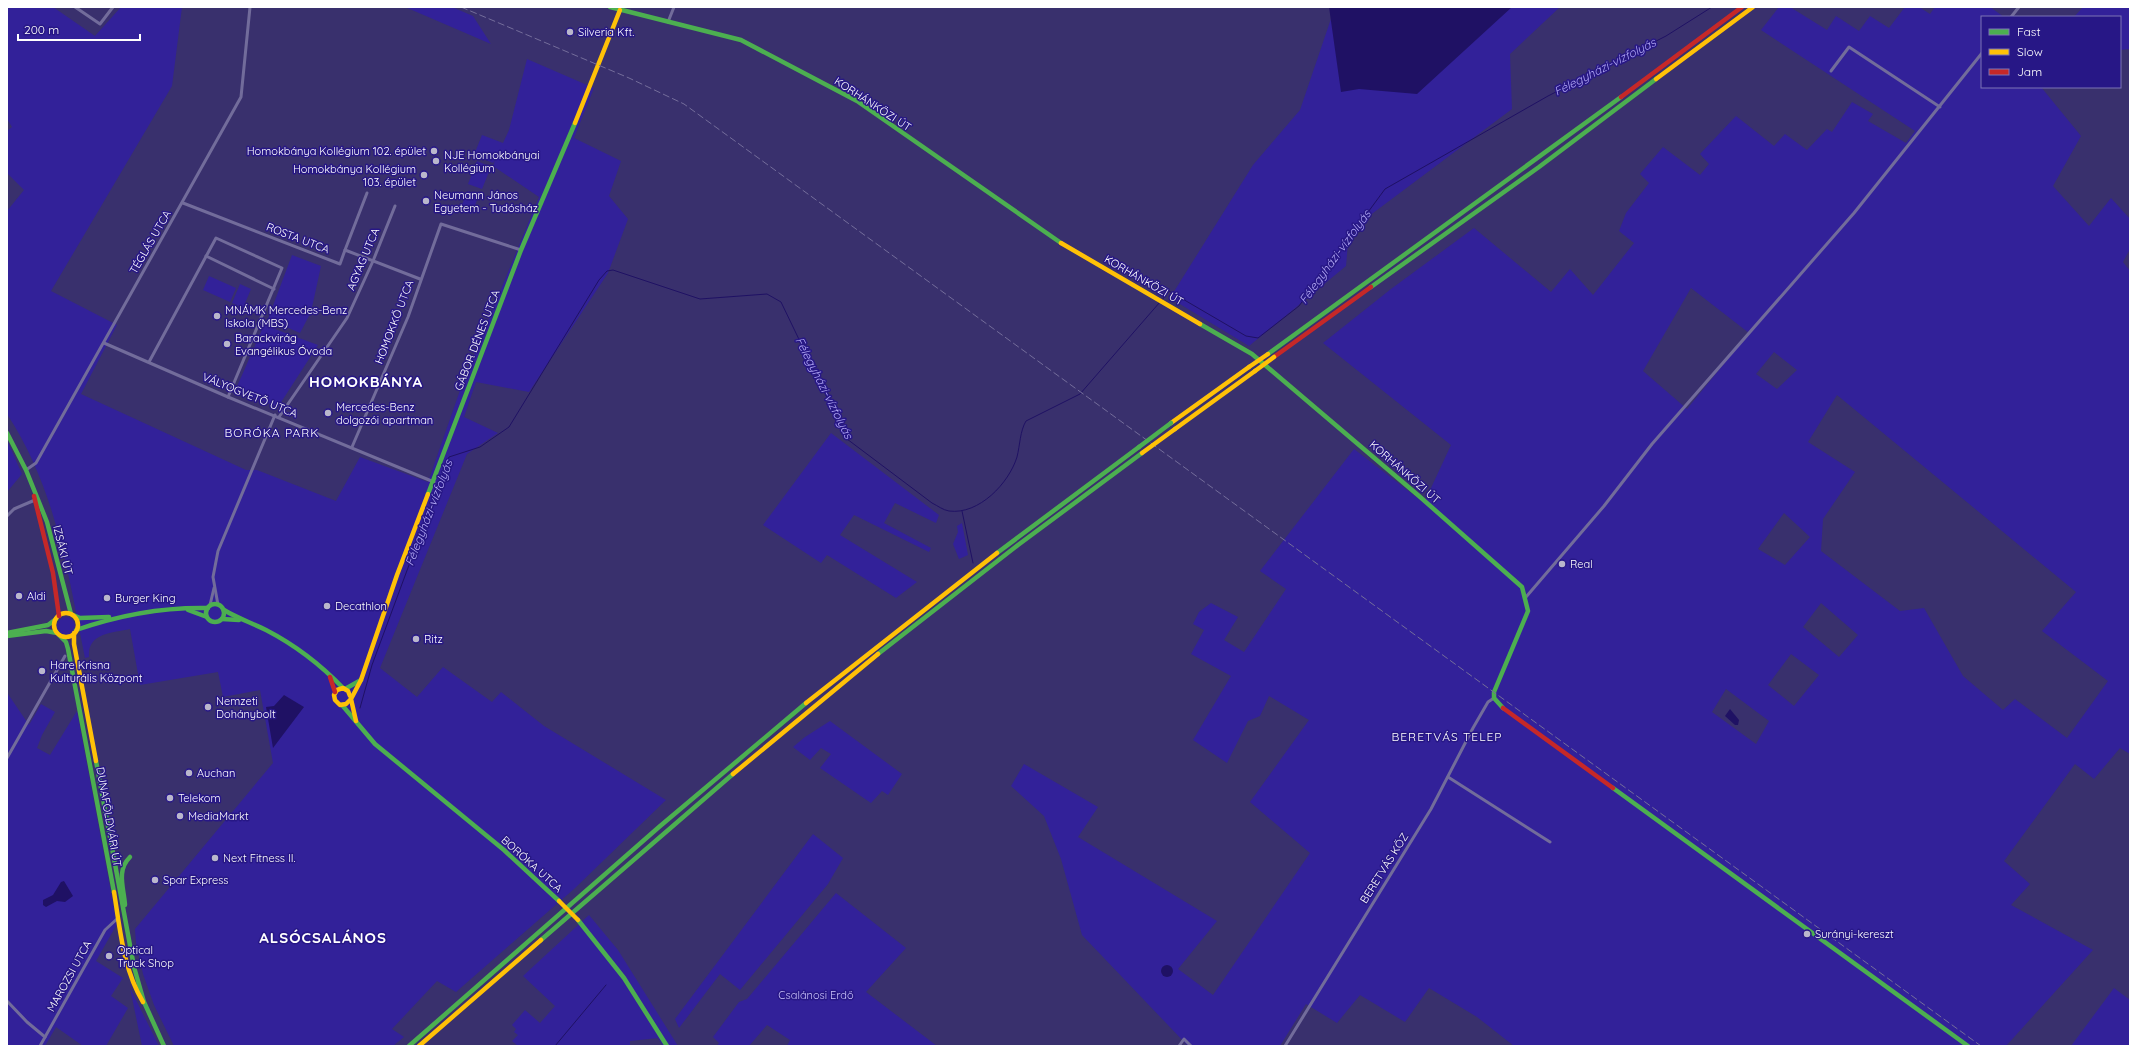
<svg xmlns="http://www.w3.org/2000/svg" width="2137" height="1053" font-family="Quicksand,sans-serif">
  <rect width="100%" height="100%" fill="#39306d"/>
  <!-- green -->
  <g fill="#322199" fill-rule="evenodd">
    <path d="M7,7H53L95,36L121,7H182L172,86L51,291L117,325L81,394L246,470H257L336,501L360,457L428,482L464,379L539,197L493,166L495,160L493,163L474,155L482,135L503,143L509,130L527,59L594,88L574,138L621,161L609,196L628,219L608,273L529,392L476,382L464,417L498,433L467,454L380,668L417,697L443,667L492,702L501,692L544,726L666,800L574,889L456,992L437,981L392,1029L404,1037L393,1046H174L154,1005L143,974L136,943L135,929L273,763L260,690L223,697L218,672L140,685L130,629C112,633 87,633 89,657L85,658C68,573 56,489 7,414V211L24,190L7,173V131L12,127L7,119Z"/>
    <polygon points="405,7 452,7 473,16 491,44"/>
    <polygon points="1335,7 1560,7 1510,54 1512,109 1349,231 1346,266 1249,346 1170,298 1253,165 1300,110"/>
    <path d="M1779,7H1790L1827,30L1836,16L1859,31L1870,16L1889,28L1905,7H1919L1930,14L1935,7H1990L2004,17H1982V87H2041L2081,136L2053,186L2089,226L2111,198L2130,219V249L2123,262L2130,271V754L2120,748L2094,779L2075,764L2004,861L2030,884L2011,905L2093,950L2006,1046H1514L1477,1017L1429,988L1405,1022L1360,995L1337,1023L1306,1004L1280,1046H1188L1082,935L1061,859L1044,816L1011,786L1024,764L1098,807L1078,837L1217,921L1178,969L1213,995L1310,853L1250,802L1309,720L1269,696L1260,716L1248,721L1227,763L1193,740L1231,676L1191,654L1204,630L1193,624L1199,612L1211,603L1238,617L1224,640L1244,652L1286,589L1260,571L1354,449L1424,503L1451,445L1323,343L1391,289L1474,228L1551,292L1570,269L1593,295L1634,243L1619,231L1626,213L1649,183L1640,174L1663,147L1700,175L1709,164L1700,154L1736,116L1774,146L1785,134L1807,150L1827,129L1832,132L1852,102L1873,114L1868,121L1906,143L1915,131L1761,30ZM1691,288L1749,333L1687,409L1643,371ZM1774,352L1797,370L1777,389L1756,374ZM1837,395L2076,592L2042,631L2108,681L2067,738L2015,699L2003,710L1963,676L1924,608L1900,611L1821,551L1823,519L1855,472L1808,442ZM1784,513L1810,537L1785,565L1758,549ZM1821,603L1858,635L1839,657L1803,627ZM1791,654L1819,675L1794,706L1768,685ZM1726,689L1769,721L1756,744L1712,712Z"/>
    <polygon points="2083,7 2130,7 2130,49 2120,50 2120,17 2074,17"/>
    <polygon points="477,161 491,167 482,189 468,184"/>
    <polygon points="468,191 479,196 471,214 460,209"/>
    <polygon points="292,255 321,266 311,312 300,333 268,319"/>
    <polygon points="209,276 236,288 230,302 203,290"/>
    <polygon points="240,284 251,289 243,308 232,303"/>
    <polygon points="264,325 318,345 278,407 235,391"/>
    <polygon points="831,433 939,515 936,523 895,503 884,523 931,548 929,552 854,515 840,535 917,582 896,598 827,555 821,563 763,525"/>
    <polygon points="7,440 22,474 7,492"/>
    <polygon points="962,523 968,555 959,559 953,544 958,532 957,526"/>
    <circle cx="66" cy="626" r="9"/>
    <polygon points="8,694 29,725 41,704 55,712 42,735 37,748 50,755 77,711 117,924 96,961 123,978 111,996 128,1008 106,1046 83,1046 56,1027 45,1046 7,1046"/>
    <polygon points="830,721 902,774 888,795 882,791 871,803 820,768 831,754 821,748 810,760 793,747 805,737"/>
    <polygon points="813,834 843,858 828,884 740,990 720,974 679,1028 675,1019"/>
    <polygon points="836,893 906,948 866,992 937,1046 787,1046 790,1040 767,1025 749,1046 717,1046 719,1043 713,1037 739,1002 747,999"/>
    <polygon points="589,915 618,950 678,1046 663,1046 658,1038 630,1041 630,1046 518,1046 512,1041 518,1035 514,1032 516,1029 512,1025 525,1010 540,1023 555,1006 523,976"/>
    <polygon points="130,988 159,1046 142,1046"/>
    <polygon points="2114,988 2130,1000 2130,1046 2071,1046"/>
  </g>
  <!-- water -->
  <g fill="#1f1164">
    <polygon points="1329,7 1512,7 1417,94 1359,89 1341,92"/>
    <polygon points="284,695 304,707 273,748 266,707 274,706"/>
    <polygon points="1730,709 1739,720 1738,725 1735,725 1725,716"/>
    <polygon points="64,881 73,896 65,902 57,901 46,907 43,905 43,900 53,895 61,882"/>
    <circle cx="1167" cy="971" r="6"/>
  </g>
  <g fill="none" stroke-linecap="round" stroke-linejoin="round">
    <!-- stream -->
    <g stroke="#1f1164" stroke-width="1">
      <polyline points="1162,300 1169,291 1246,336 1258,338 1299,306 1385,189 1548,96 1666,36 1712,7"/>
      <polyline points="962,511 973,563"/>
      <path d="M360,708L372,665L449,457L480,447L509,427L599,280L607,271L613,270L700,299L767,294L781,302L847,439L932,503C938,506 943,510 949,511C979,515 1009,483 1017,457C1020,445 1020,431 1026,421L1080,394L1160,302"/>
      <polyline points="555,1046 606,985"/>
    </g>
    <!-- street -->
    <g stroke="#726c9b" stroke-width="3">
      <polyline points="75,7 100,24 113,7"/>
      <polyline points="2011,17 2019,7"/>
      <polyline points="668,22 674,7"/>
      <polyline points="1831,71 1849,47 1940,107"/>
      <polyline points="183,203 340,264 345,250 420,279"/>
      <polyline points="345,250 367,193"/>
      <polyline points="206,256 274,289"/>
      <polyline points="104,343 228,397 434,482"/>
      <polyline points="149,362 216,238 282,268 228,397"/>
      <polyline points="279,417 347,318 373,261 395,206"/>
      <polyline points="352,447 408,317 441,224 521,250"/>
      <polyline points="26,470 36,463 241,97 250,7"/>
      <polyline points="7,516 14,509 35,500"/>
      <polyline points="1526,597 1604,506 1652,444 1854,213 1982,53"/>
      <polyline points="210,605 214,588"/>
      <polyline points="218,605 213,577 218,551 275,415"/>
      <polyline points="7,758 65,656"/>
      <polyline points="1448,777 1550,842"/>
      <polyline points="7,1001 27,1022 45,1037"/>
      <polyline points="40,1046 105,930 118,918"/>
      <polyline points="1179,1046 1184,1039 1191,1046"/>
      <polyline points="1285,1046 1431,809 1473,728 1488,702 1494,698"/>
    </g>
    <!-- fast -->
    <g stroke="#4caf50" stroke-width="4.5">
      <polyline points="610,7 741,40 857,101 1061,243"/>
      <polyline points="1371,287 1539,167 1656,79"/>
      <polyline points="1200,324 1252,354 1419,496 1522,587 1528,611 1494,692 1494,698 1503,708"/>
      <polyline points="1268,354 1621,97"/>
      <polyline points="7,433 26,470 47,522 71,614"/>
      <polyline points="428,494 521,250 575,123"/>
      <polyline points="997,553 1139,447"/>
      <circle cx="215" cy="613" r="9"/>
      <polyline points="188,610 207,617"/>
      <path d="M224,610C237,618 252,623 266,630C295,645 320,664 343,688"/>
      <polyline points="73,615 80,618 109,617"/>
      <polyline points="222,619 239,620"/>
      <path d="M76,630C119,615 162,607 208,608"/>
      <polyline points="7,633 48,625 56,619"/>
      <polyline points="59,635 66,642 68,649 114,892"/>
      <polyline points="7,636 46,631 57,633"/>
      <polyline points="878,654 1018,545 1142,453"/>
      <polyline points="345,689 361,680"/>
      <polyline points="342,705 375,744 504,850 559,901"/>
      <polyline points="96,761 134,967 144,1002 164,1046"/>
      <polyline points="1613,788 1968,1046"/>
      <path d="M125,905C124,888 116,871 130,857"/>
      <polyline points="578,920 624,978 667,1046"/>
      <polyline points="541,940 733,774"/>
      <polyline points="409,1046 659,827 806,703"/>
    </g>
    <!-- slow -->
    <g stroke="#ffc107" stroke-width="4.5">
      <polyline points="1656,79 1753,7"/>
      <polyline points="575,123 620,10"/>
      <polyline points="1061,243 1200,324"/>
      <polyline points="1171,423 1249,367"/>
      <polyline points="1175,429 1255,371"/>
      <circle cx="66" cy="625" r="12"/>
      <polyline points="74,633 74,644 96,761"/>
      <polyline points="350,696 348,691 343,688 337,690 334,695 335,700 340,705 346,704 350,700"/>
      <polyline points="806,703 997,553"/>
      <polyline points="356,721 351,699 361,680 397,575 428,494"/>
      <polyline points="733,774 878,654"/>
      <path d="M114,892C120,928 123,969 143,1002"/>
      <polyline points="419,1046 541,940"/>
    </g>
    <!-- jam -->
    <g stroke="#c62828" stroke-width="4.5">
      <polyline points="1621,97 1742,7"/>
      <polyline points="1274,357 1371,287"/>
      <polyline points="34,496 53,573 59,616"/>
      <polyline points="330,677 335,692"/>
      <polyline points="1503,708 1613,788"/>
    </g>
    <!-- rail -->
    <polyline stroke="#746d9b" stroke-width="1" stroke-dasharray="7 3" stroke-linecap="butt" points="461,7 629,78 684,104 1981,1046"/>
    <!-- fast-bridge -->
    <polyline stroke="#4caf50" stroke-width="4.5" points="1139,447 1171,423"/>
    <!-- slow-bridge -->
    <g stroke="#ffc107" stroke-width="4.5">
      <polyline points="1249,367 1268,354"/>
      <polyline points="1255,371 1274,357"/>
      <polyline points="1142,453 1175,429"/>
      <polyline points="559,901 578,920"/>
    </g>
  </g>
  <!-- markers -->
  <g fill="#bab7cc" stroke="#271786" stroke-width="1.5">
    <circle cx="570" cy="32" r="4"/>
    <circle cx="434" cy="151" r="4"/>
    <circle cx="436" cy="161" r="4"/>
    <circle cx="424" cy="175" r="4"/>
    <circle cx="426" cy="201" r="4"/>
    <circle cx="217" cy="316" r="4"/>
    <circle cx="227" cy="344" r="4"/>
    <circle cx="328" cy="413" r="4"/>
    <circle cx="1562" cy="564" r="4"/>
    <circle cx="19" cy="596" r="4"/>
    <circle cx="107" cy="598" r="4"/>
    <circle cx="327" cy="606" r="4"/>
    <circle cx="416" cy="639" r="4"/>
    <circle cx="42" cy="671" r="4"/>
    <circle cx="208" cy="707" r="4"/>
    <circle cx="189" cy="773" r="4"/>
    <circle cx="170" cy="798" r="4"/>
    <circle cx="180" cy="816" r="4"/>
    <circle cx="215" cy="858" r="4"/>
    <circle cx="155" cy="880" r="4"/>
    <circle cx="1807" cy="934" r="4"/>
    <circle cx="109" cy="956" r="4"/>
  </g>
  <g text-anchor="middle" stroke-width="3" stroke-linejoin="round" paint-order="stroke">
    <!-- poi labels -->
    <g font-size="11" fill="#fff" stroke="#271786" text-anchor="start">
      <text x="578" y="36">Silveria Kft.</text>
      <text x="426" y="155" text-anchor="end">Homokbánya Kollégium 102. épület</text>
      <text x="444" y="159">NJE Homokbányai<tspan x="444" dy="13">Kollégium</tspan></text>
      <text x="416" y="173" text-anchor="end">Homokbánya Kollégium<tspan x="416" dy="13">103. épület</tspan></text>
      <text x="434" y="199">Neumann János<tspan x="434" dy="13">Egyetem - Tudósház</tspan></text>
      <text x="225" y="314">MNÁMK Mercedes-Benz<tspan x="225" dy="13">Iskola (MBS)</tspan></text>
      <text x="235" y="342">Barackvirág<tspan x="235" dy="13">Evangélikus Óvoda</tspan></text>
      <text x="336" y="411">Mercedes-Benz<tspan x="336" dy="13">dolgozói apartman</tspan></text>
      <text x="1570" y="568">Real</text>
      <text x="27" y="600">Aldi</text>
      <text x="115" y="602">Burger King</text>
      <text x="335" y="610">Decathlon</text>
      <text x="424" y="643">Ritz</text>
      <text x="50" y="669">Hare Krisna<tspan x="50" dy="13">Kulturális Központ</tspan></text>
      <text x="216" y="705">Nemzeti<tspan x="216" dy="13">Dohánybolt</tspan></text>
      <text x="197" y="777">Auchan</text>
      <text x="178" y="802">Telekom</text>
      <text x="188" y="820">MediaMarkt</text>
      <text x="223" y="862">Next Fitness II.</text>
      <text x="163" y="884">Spar Express</text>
      <text x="1815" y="938">Surányi-kereszt</text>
      <text x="117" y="954">Optical<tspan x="117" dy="13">Truck Shop</tspan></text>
    </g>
    <!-- street labels -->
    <g font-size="11" fill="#fff" stroke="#271786">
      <text transform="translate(873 104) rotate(33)" y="4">KORHÁNKÖZI ÚT</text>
      <text transform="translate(298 238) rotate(21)" y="4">ROSTA UTCA</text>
      <text transform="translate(150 242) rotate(-60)" y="4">TÉGLÁS UTCA</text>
      <text transform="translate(363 259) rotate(-67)" y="4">AGYAG UTCA</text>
      <text transform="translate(1144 280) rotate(30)" y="4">KORHÁNKÖZI ÚT</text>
      <text transform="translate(394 322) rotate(-69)" y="4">HOMOKKŐ UTCA</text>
      <text transform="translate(477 340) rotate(-69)" y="4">GÁBOR DÉNES UTCA</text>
      <text transform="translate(250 395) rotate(22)" y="4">VÁLYOGVETŐ UTCA</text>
      <text transform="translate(1405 472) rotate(41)" y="4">KORHÁNKÖZI ÚT</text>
      <text transform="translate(63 550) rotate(76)" y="4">IZSÁKI ÚT</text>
      <text transform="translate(109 817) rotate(80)" y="4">DUNAFÖLDVÁRI ÚT</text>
      <text transform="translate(532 864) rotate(42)" y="4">BORÓKA UTCA</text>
      <text transform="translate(1384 868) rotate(-58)" y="4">BERETVÁS KÖZ</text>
      <text transform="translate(69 976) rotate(-61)" y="4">MAROZSI UTCA</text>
    </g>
    <!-- park labels -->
    <g font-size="11" fill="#c9c2fa" stroke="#271786">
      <text x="816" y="999">Csalánosi Erdő</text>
    </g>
    <!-- water labels -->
    <g font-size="12" font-style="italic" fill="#b2a8f5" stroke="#271786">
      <text transform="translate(1605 67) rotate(-27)" y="4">Félegyházi-vízfolyás</text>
      <text transform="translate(1335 257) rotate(-54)" y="4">Félegyházi-vízfolyás</text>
      <text transform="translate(824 388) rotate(63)" y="4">Félegyházi-vízfolyás</text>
      <text transform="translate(429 513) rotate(-69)" y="4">Félegyházi-vízfolyás</text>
    </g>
    <!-- neighbourhood labels -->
    <g font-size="12" letter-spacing="1" fill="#fff" stroke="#271786">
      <text x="272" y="437">BORÓKA PARK</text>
      <text x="1447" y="741">BERETVÁS TELEP</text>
    </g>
    <!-- district labels -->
    <g font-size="15" font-weight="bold" letter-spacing="1" fill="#fff" stroke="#271786">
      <text x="366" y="387">HOMOKBÁNYA</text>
      <text x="323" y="943">ALSÓCSALÁNOS</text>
    </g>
  </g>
  <!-- border -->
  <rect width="2137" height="1053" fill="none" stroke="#ffffff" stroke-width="16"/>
  <!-- legend -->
  <rect x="1981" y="16" width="140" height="72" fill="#271786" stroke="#7d74b6"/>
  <rect x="1989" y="29" width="20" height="6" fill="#4caf50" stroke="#7d74b6"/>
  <text x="2017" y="36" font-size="12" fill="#ffffff">Fast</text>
  <rect x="1989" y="49" width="20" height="6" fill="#ffc107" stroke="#7d74b6"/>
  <text x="2017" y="56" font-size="12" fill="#ffffff">Slow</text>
  <rect x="1989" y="69" width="20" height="6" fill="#c62828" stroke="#7d74b6"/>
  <text x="2017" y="76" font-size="12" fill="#ffffff">Jam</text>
  <!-- scale -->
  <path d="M18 34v6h122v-6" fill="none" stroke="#ffffff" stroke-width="2"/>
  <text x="24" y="34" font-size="12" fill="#ffffff" stroke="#271786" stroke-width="3" paint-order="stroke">200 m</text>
</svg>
